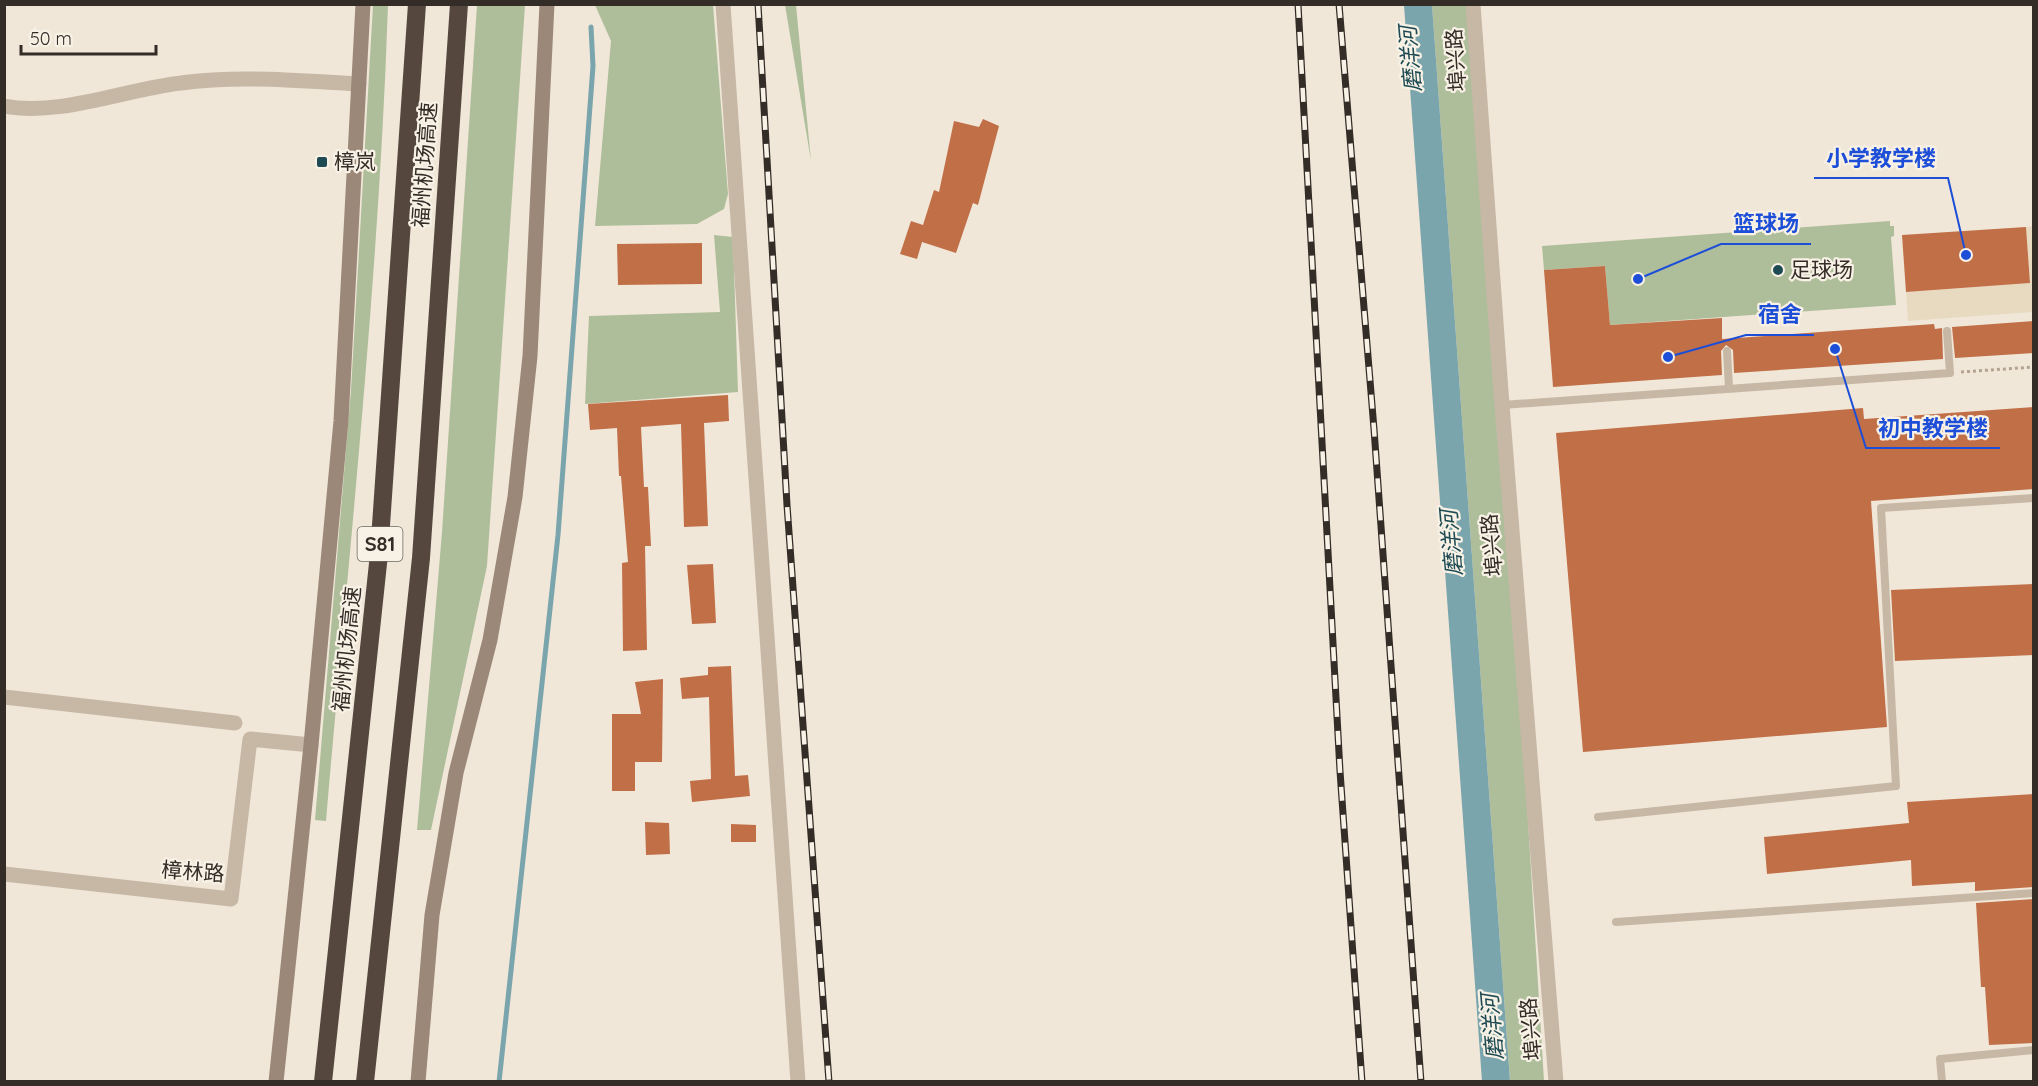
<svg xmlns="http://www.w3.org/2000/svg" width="2038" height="1086" font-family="Quicksand,'Noto Sans SC',sans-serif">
  <rect width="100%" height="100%" fill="#f0e7d9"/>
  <!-- green -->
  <g fill="#afbe9a">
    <path d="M373,5H388C379,278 349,549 326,821L315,820L351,390Z"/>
    <polygon points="477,5 525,5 487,566 431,830 417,830 442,532"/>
    <polygon points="595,5 713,5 728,194 724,209 697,224 595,226 611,41"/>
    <polygon points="785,5 796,5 811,161"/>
    <polygon points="1432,5 1468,5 1519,674 1544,1081 1510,1081"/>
    <polygon points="1890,221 1890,226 1894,226 1894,236 1891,237 1896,305 1610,325 1605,266 1544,270 1542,246"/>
    <polygon points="714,235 733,237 738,392 585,404 589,316 720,312"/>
  </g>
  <!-- plaza -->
  <polygon fill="#e8dac1" points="2033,226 2033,312 1908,321 1906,292 2030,283 2026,227"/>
  <!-- water -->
  <polygon fill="#7aa5ac" points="1404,5 1432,5 1510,1081 1482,1081"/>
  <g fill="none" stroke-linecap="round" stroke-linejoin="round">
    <!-- stream -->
    <polyline stroke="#7aa5ac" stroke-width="5" points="499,1082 558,535 593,66 591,27"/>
  </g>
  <!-- building -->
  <g fill="#c16f47">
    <polygon points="983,119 999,126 978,205 973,203 956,253 922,242 917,259 900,254 911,221 923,225 934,190 939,192 954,121 979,127"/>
    <polygon points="2026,227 2030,283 1906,292 1902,235"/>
    <polygon points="702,243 702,284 618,285 617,244"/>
    <polygon points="1605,266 1610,325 1722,318 1722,339 1934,324 1935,329 1942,328 1943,359 1734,373 1733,350 1726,345 1721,351 1722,375 1553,387 1544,270"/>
    <polygon points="2034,321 2034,353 1955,358 1952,327"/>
    <polygon points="728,395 729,421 704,423 708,526 684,527 681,424 641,427 644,487 648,487 651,546 645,546 647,650 623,651 622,563 628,562 621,476 619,476 617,428 590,430 588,404"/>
    <polygon points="2034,407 2034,489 1871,501 1887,727 1583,752 1556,433 1863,408 1864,419"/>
    <polygon points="713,564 716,623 692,624 687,565"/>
    <polygon points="2034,584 2034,655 1895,661 1891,590"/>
    <polygon points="731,666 735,776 748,775 750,796 692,802 690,781 711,779 709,697 682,699 680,678 708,675 708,667"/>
    <polygon points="663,679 662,762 635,762 635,791 612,791 612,714 641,714 635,682"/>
    <polygon points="2034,794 2034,887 1975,891 1975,882 1912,886 1911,860 1767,874 1764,837 1909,823 1907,802"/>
    <polygon points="645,822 669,823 670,854 646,855"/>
    <polygon points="731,824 756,825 756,842 731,842"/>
    <polygon points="2034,899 2034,1043 1989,1045 1985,987 1981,987 1976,903"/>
  </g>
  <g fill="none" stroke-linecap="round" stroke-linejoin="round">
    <!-- path -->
    <polyline stroke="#b3a390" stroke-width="3" stroke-dasharray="3 3" stroke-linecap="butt" points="1961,372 2034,367"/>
    <!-- service -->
    <g stroke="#c7b8a6" stroke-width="8">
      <polyline points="1727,351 1729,388"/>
      <polyline points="1502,405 1950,373 1947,331"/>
      <polyline points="1598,817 1896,786 1881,508 2034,498"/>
      <polyline points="1616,922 2034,893"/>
      <polyline points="1942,1082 1940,1059 2034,1050"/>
    </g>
    <!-- minor -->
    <g stroke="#c7b8a6" stroke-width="15">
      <polyline points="723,4 798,1082"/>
      <polyline points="4,697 235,723"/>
    </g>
    <!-- tertiary -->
    <g stroke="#c7b8a6" stroke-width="15">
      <polyline points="1473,4 1502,405 1556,1082"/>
      <path d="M4,106C59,117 126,89 181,83C240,75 301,81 359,84"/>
      <polyline points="4,874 231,899 250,739 311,745"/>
    </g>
    <!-- secondary -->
    <g stroke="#9b8878" stroke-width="15">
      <polyline points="276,1082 311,745 341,421 363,4"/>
      <polyline points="418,1082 432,915 456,773 490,640 515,497 530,356 547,4"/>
    </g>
    <!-- motorway -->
    <g stroke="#55473e" stroke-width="18">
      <polyline points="323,1082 379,554 417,4"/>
      <polyline points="365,1082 421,558 459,4"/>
    </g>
    <defs>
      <g id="rail">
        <polyline points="758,4 787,505 829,1082"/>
        <polyline points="1298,4 1340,771 1362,1082"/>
        <polyline points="1339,4 1374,429 1421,1082"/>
      </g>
    </defs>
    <!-- rail casing -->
    <use href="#rail" stroke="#342c27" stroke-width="7"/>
    <!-- rail -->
    <use href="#rail" stroke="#f8f1e5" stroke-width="4.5" stroke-dasharray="14" stroke-linecap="butt"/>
  </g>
  <!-- markers -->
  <g fill="#1e4b53" stroke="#f8f1e5" stroke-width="2">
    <rect x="316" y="156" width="12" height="12" rx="3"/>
    <circle cx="1778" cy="270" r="6"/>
  </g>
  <g text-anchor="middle" stroke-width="4.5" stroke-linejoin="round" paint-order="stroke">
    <!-- shield labels -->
    <rect fill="#f8f1e5" stroke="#6f6760" stroke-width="1.5" x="357.5" y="527" width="45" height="34" rx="4.5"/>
    <g font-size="20" font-weight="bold" fill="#342c27">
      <text x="380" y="551">S81</text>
    </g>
    <!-- street labels -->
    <g font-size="21" fill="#342c27" stroke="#f8f1e5">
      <text transform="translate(1456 60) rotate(-94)" y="7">埠兴路</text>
      <text transform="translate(425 165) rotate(-86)" y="7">福州机场高速</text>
      <text transform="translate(1492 545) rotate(-95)" y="7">埠兴路</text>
      <text transform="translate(347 649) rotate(-84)" y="7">福州机场高速</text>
      <text transform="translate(193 872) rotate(4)" y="7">樟林路</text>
      <text transform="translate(1531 1029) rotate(-95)" y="7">埠兴路</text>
    </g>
    <!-- poi labels -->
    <g font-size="21" fill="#342c27" stroke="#f8f1e5" text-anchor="start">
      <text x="334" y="169">樟岚</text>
      <text x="1790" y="277">足球场</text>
    </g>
    <!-- water labels -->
    <g font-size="22" font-style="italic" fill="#1e4b53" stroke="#f8f1e5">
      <text transform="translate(1410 59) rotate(-95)" y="8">磨洋河</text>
      <text transform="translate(1451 543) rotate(-95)" y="8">磨洋河</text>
      <text transform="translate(1492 1027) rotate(-95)" y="8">磨洋河</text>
    </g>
  </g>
  <!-- callouts -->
  <path fill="none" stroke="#1d4ed8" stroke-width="2" d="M1966 255L1948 178H1814M1638 279L1721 244H1811M1668 357L1746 335H1814M1835 349L1866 448H2000"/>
  <g fill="#1d4ed8" stroke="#f8f1e5" stroke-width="2">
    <circle cx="1966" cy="255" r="6"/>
    <circle cx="1638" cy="279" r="6"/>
    <circle cx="1668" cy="357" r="6"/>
    <circle cx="1835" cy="349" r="6"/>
  </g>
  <g font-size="22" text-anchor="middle" font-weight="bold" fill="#1d4ed8" stroke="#f8f1e5" stroke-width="4.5" stroke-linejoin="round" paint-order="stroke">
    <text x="1881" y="166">小学教学楼</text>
    <text x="1766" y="231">篮球场</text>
    <text x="1780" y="322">宿舍</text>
    <text x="1933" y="436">初中教学楼</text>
  </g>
  <!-- border -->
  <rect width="2038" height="1086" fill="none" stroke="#342c27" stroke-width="12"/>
  <!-- scale -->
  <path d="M21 45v9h135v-9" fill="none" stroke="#342c27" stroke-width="3"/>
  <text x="30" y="45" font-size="18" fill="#342c27" stroke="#f8f1e5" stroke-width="4.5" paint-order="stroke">50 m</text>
</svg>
